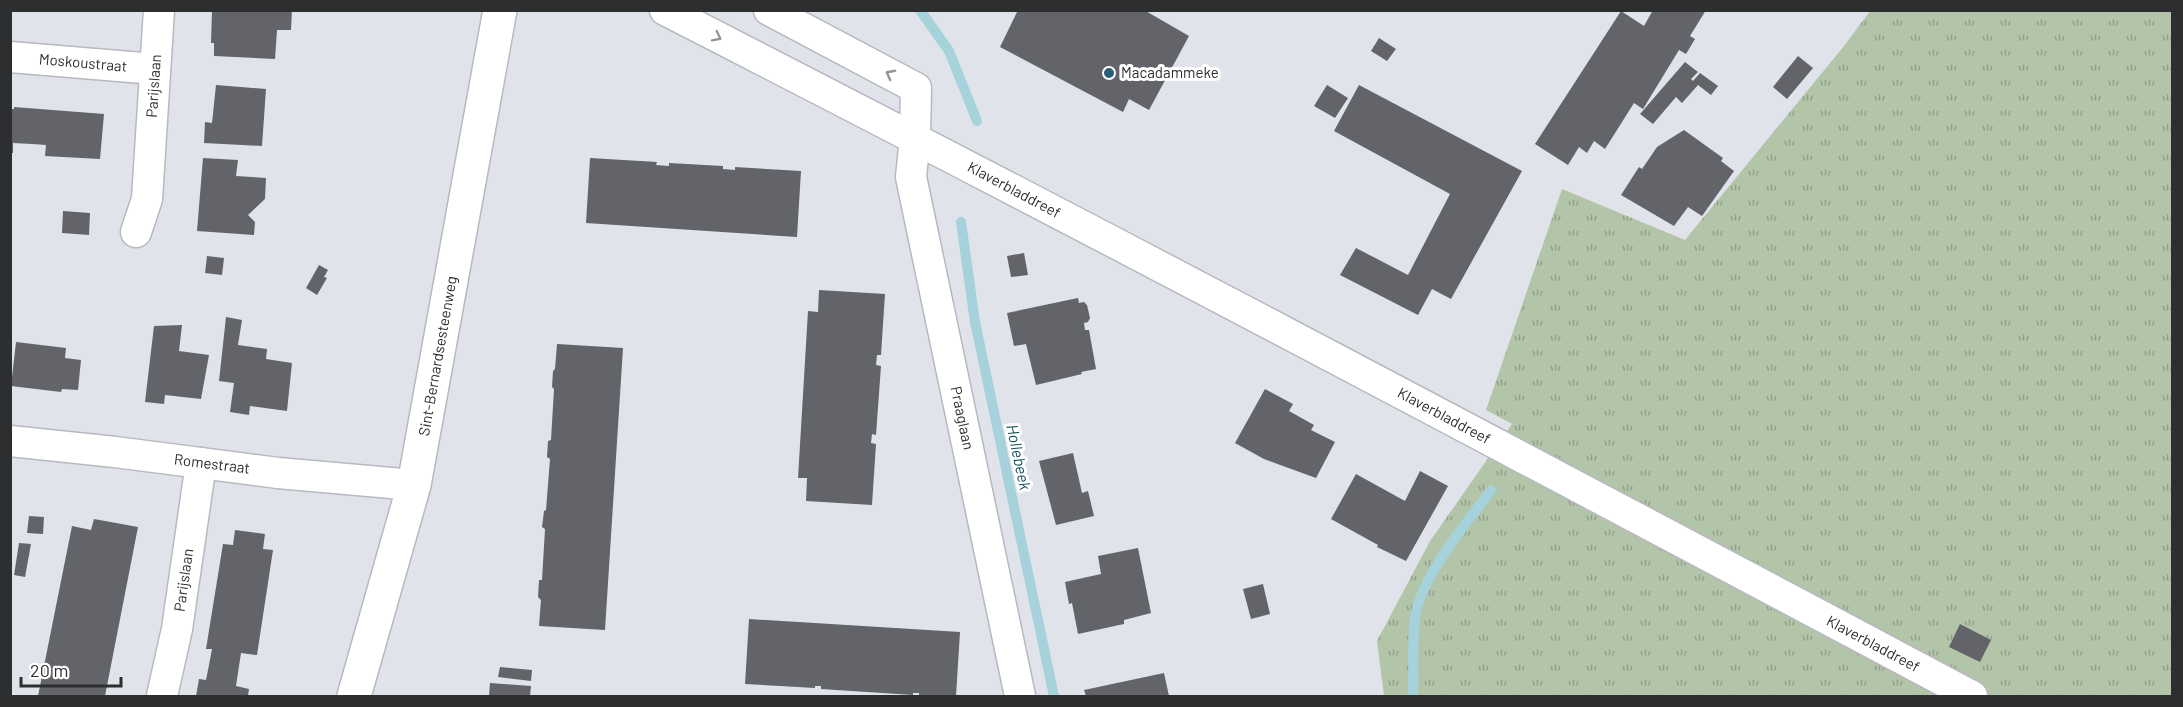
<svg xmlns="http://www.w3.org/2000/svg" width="2183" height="707" font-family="Barlow,sans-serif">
  <defs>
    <pattern id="grass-tufts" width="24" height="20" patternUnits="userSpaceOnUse" patternTransform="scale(1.5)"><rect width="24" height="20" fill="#b3c5a9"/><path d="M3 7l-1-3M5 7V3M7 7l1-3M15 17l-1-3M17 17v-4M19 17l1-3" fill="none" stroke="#92a08a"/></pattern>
  </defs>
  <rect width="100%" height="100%" fill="#e1e3ea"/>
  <!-- grass -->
  <polygon fill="url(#grass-tufts)" points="1870,11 2172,11 2172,696 1384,696 1377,641 1430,541 1512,424 1486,410 1562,189 1685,240 1844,46"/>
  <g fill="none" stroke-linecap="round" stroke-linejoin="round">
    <!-- stream -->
    <g stroke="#a6d2db" stroke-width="10">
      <polyline points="920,10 949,51 977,121"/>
      <polyline points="961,222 975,322 1054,696"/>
      <path d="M1413,696C1414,670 1411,627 1418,604C1433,561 1465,526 1491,490"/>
    </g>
  </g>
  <!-- building -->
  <g fill="#62646a">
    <polygon points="212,10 292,10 291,30 277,30 275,59 214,56 214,43 211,43"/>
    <polygon points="1018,10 1144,10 1189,36 1149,110 1129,99 1123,112 1000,47"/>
    <polygon points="1653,10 1706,10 1690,36 1695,39 1686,54 1679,50 1643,109 1634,103 1605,149 1594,141 1587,153 1579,147 1568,165 1535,144 1621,11 1644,26"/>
    <polygon points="1379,38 1396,49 1387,61 1371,51"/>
    <polygon points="1798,56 1813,68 1787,99 1773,87"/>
    <polygon points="1685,62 1698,72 1691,79 1693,81 1700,73 1718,86 1711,95 1698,85 1682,103 1676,97 1653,124 1640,114"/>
    <polygon points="216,85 266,89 262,146 204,143 205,122 212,123"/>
    <polygon points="1327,85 1348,98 1335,118 1314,106"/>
    <polygon points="1359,85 1522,171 1451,299 1432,289 1418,315 1340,275 1356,248 1408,275 1450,194 1334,131"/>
    <polygon points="14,107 104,114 100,159 45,156 46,145 32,144 13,143 13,153 10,153 10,109 14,109"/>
    <polygon points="1684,130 1723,158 1721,161 1734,171 1702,216 1688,207 1674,226 1621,195 1639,167 1642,169 1657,147"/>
    <polygon points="203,158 238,160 236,176 266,178 265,199 248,215 255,222 254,235 197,231"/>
    <polygon points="590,158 657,162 656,165 669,166 669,163 723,166 723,169 735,170 735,167 801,171 797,237 586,223"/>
    <polygon points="63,211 90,213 89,235 62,233"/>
    <polygon points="1024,253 1028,275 1011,277 1007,256"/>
    <polygon points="207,256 224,258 222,275 205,273"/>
    <polygon points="319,265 328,270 324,277 327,278 317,295 306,288"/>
    <polygon points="819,290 885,294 881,355 877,355 876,365 881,366 876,435 872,434 871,443 876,444 872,505 806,501 807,478 798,478 808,311 818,312"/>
    <polygon points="1078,298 1079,303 1084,302 1087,305 1090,318 1088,322 1084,323 1085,330 1089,330 1096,369 1081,372 1082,374 1036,385 1026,344 1014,346 1007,313"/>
    <polygon points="226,317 242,320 238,345 267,349 266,359 292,363 287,411 250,406 249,415 230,412 234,383 219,381"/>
    <polygon points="182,325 179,351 209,355 201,399 165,395 164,404 145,402 154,326"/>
    <polygon points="16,342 66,348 65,358 81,360 78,390 62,389 61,392 11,386"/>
    <polygon points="557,344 623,348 605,630 539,626 541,600 538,597 539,580 542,580 545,529 542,527 544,511 546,510 550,459 547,457 548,441 551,440 554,389 552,387 553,371 555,369"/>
    <polygon points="1265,389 1293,404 1289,411 1314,425 1311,430 1335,442 1316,478 1264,459 1235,443"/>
    <polygon points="1073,453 1082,493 1088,491 1094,516 1056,525 1039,461"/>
    <polygon points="1420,471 1448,486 1406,561 1377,547 1378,545 1331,519 1356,474 1405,501"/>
    <polygon points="29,516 44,517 43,534 27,533"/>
    <polygon points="94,519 138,527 105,696 38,696 72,526 91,530"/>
    <polygon points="235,530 265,534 263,549 273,550 257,655 241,653 236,686 249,689 248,696 196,696 199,679 206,680 209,665 212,649 206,649 223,544 233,545"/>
    <polygon points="19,543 31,544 25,577 14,575"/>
    <polygon points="1138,548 1151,613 1124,620 1124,624 1078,634 1072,603 1069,604 1065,582 1101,574 1098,556"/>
    <polygon points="1263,584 1270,614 1251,619 1243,589"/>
    <polygon points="749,619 960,632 956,696 919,695 919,693 913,693 913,695 821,689 821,686 815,686 815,688 745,684"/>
    <polygon points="1960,624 1991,640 1980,662 1949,647"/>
    <polygon points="500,667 532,670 531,681 498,677"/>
    <polygon points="1164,673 1169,696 1086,696 1084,690"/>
    <polygon points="490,683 531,686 530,696 489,696"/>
  </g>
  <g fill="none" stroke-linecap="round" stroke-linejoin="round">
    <defs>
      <g id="minor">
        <path d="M665,10C1103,234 1537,465 1972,696"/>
        <polyline points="769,10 916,88 915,138 911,177 1020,696"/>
        <polyline points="10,57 155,69"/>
        <polyline points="136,232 147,199 159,10"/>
        <polyline points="10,441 115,452 278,473 414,485"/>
        <polyline points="162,696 177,629 201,463"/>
      </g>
      <polyline id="secondary" points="354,696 414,485 500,10"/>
    </defs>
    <!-- minor casing -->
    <use href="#minor" stroke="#b7b9c1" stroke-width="33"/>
    <!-- secondary casing -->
    <use href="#secondary" stroke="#b7b9c1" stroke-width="36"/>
    <!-- minor -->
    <use href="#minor" stroke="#fff" stroke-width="30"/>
    <!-- secondary -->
    <use href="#secondary" stroke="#fff" stroke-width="33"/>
  </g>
  <!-- one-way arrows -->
  <defs><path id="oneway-chevron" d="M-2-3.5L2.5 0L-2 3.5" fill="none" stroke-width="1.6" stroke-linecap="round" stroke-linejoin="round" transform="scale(1.5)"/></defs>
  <g stroke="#969698">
    <use href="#oneway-chevron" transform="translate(717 37) rotate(27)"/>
    <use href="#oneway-chevron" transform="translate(890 74) rotate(-152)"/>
  </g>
  <!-- markers -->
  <circle fill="#295e7a" stroke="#fff" stroke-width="2" cx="1109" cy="73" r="6"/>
  <g text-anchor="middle" stroke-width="6" stroke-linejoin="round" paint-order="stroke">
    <!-- street labels -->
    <g font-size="15" fill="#2d2e30" stroke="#fff">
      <text transform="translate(83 63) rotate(5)" y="5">Moskoustraat</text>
      <text transform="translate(154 86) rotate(-86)" y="5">Parijslaan</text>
      <text transform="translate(1014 190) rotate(28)" y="5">Klaverbladdreef</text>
      <text transform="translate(438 356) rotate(-80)" y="5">Sint-Bernardsesteenweg</text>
      <text transform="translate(1444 416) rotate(28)" y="5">Klaverbladdreef</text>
      <text transform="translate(962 418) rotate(78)" y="5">Praaglaan</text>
      <text transform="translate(212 464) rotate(7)" y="5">Romestraat</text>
      <text transform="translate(184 580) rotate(-82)" y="5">Parijslaan</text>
      <text transform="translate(1873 644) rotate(28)" y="5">Klaverbladdreef</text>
    </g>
    <!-- poi labels -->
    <g font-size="15" fill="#2d2e30" stroke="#fff" text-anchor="start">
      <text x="1121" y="78">Macadammeke</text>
    </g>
    <!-- water labels -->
    <g font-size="16" font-style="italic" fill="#13515c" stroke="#fff">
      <text transform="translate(1019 457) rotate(78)" y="6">Hollebeek</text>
    </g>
  </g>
  <!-- border -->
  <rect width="2183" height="707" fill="none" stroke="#2d2e30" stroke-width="24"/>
  <!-- scale -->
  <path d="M21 677v9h100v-9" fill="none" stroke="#2d2e30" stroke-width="3"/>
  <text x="30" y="677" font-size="18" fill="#2d2e30" stroke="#ffffff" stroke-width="4.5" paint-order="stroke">20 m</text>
</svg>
